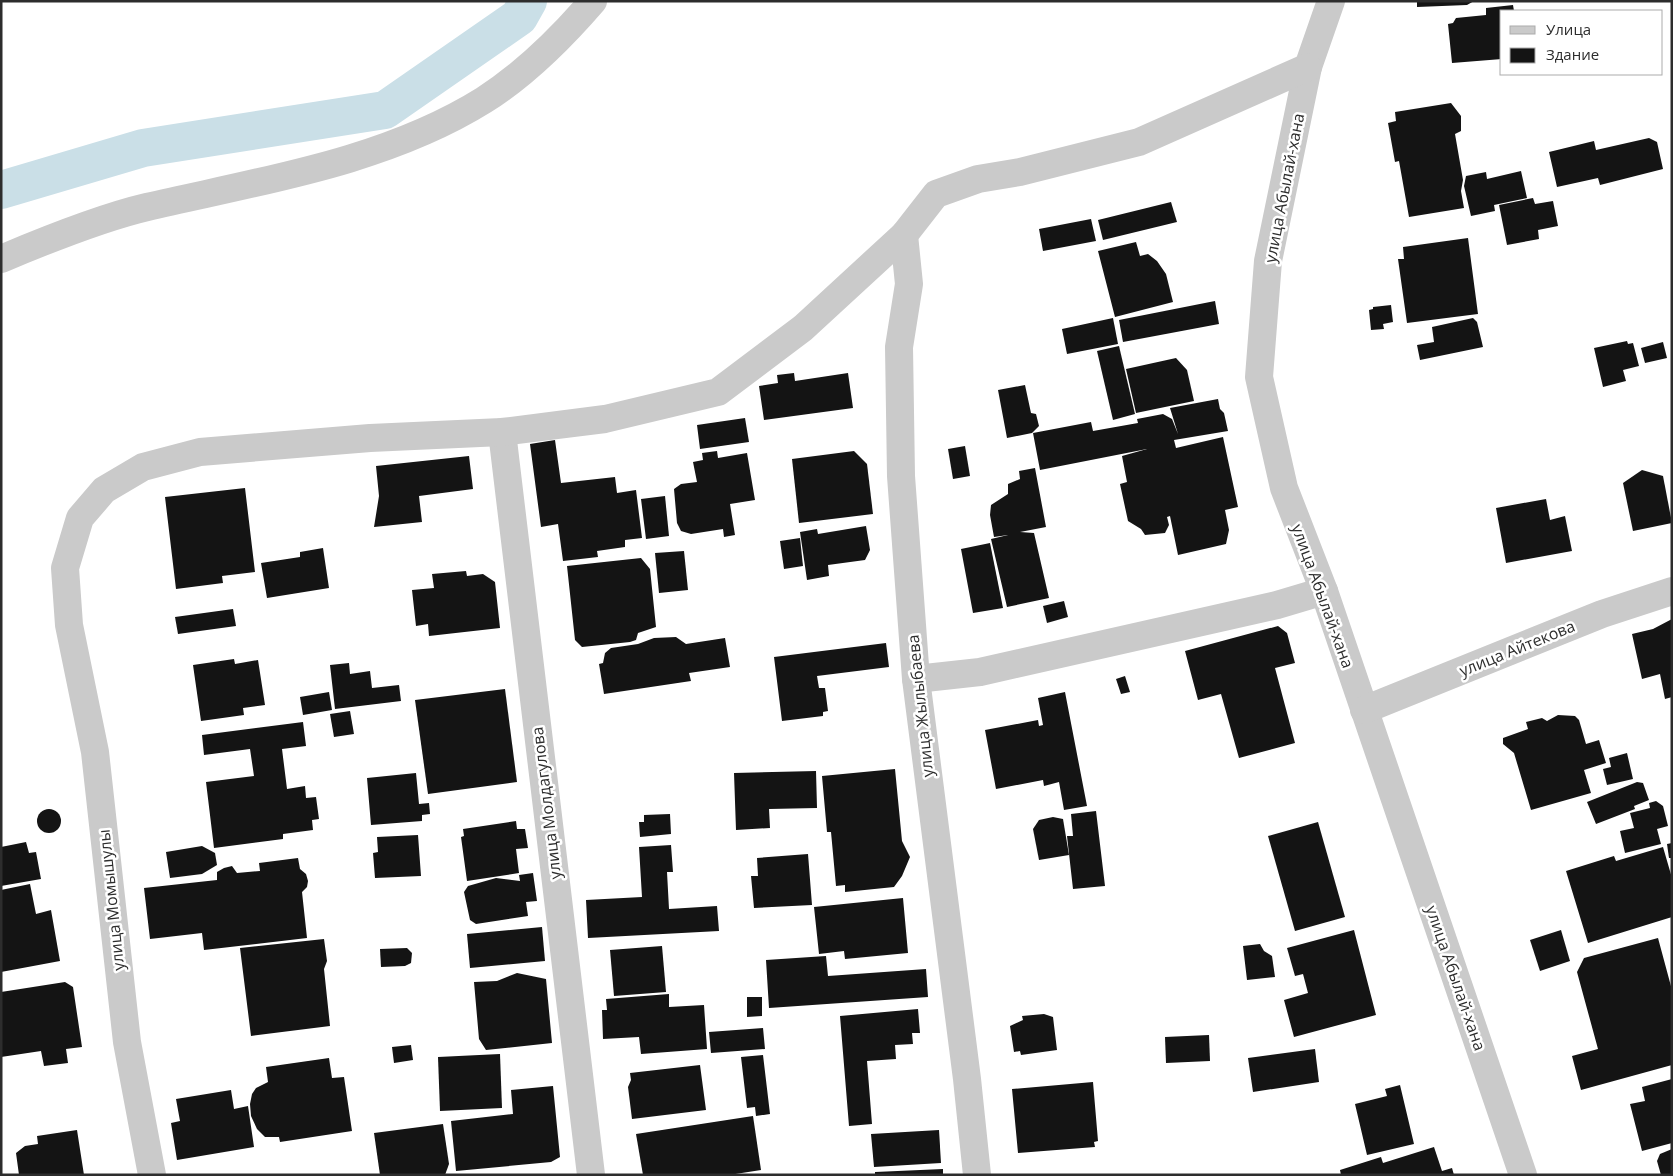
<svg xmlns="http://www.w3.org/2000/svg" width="1673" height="1176" font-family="'Open Sans',sans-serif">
  <rect width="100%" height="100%" fill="#fff"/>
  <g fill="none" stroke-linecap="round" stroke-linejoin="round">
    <!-- canal -->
    <polyline stroke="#cadfe7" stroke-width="38" points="1,190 143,148 385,110 519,17 528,1"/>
  </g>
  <!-- building -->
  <g fill="#141414">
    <polygon points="1417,1 1474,1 1467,5 1417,7"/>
    <polygon points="1513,5 1514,11 1502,11 1502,59 1452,63 1448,24 1453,23 1456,18 1486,15 1486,8"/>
    <polygon points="1451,103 1461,116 1461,131 1455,134 1463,180 1461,191 1464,208 1409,217 1399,161 1395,162 1388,123 1396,121 1395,112"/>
    <polygon points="1649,138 1657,142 1663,169 1600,185 1598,178 1557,187 1549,152 1594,141 1596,150"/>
    <polygon points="1521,171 1527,198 1494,205 1495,211 1471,216 1464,186 1466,176 1486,172 1487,179"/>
    <polygon points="1533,198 1535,204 1553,201 1558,226 1538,230 1539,239 1507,245 1499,205"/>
    <polygon points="1171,202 1177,222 1103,240 1098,220"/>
    <polygon points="1091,219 1096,241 1043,251 1039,229"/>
    <polygon points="1468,238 1478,314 1407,323 1398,259 1404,259 1403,247"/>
    <polygon points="1136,242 1140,256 1148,254 1157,261 1166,274 1173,302 1115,317 1098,251"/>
    <polygon points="1215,301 1219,324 1123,342 1119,320"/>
    <polygon points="1391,305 1393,322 1383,324 1384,329 1371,330 1369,310 1373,309 1373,307"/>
    <polygon points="1113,318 1118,344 1067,354 1062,329"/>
    <polygon points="1473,318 1477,322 1483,347 1420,360 1417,345 1434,342 1432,327"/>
    <polygon points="1627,341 1628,344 1633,343 1639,366 1623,370 1626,381 1603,387 1594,348"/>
    <polygon points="1663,342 1667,358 1645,363 1641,348"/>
    <polygon points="1119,346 1135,414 1113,420 1097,351"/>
    <polygon points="1176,358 1187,370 1194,401 1136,413 1126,369"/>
    <polygon points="794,373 795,381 848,373 853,408 764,420 759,386 778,383 777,375"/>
    <polygon points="1025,385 1031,413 1036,414 1039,426 1032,433 1007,438 998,390"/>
    <polygon points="1218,399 1220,409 1224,413 1228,431 1174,440 1176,448 1223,437 1238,507 1225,510 1229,530 1226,544 1178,555 1170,516 1167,517 1169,525 1165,533 1145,535 1141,529 1128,521 1120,484 1127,482 1122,456 1147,449 1040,470 1033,433 1091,422 1093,431 1138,423 1137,419 1163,414 1172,419 1178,434 1170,408"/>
    <polygon points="745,418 749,442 700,449 697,425"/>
    <polygon points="555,440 561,483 615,477 617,493 636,490 642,538 625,540 625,547 597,551 598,557 563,561 558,524 541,527 530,444"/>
    <polygon points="965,446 970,476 953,479 948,449"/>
    <polygon points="717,451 718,458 747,453 755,500 730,504 735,535 724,537 723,529 691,534 681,531 677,523 674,489 681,484 697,482 693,462 703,460 702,453"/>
    <polygon points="854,451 867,464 873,514 799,523 792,459"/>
    <polygon points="469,456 473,489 419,496 422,522 374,527 379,496 376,466"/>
    <polygon points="1035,468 1046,527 1020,532 1034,533 1049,598 1007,607 991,539 1008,535 994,537 990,515 991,505 1008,494 1008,484 1020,479 1019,471"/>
    <polygon points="1642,470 1663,476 1672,523 1633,531 1623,483"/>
    <polygon points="245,488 255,572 222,576 223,583 176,589 165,497"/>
    <polygon points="665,496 669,536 646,539 641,499"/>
    <polygon points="1546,499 1550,520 1565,516 1572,551 1506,563 1496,508"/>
    <polygon points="866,526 870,550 865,560 828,565 829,576 807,580 800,532 817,529 818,534"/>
    <polygon points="800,538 803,566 784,569 780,541"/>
    <polygon points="990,543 1003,608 973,613 961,549"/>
    <polygon points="323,548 329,588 267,598 261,563 300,557 300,552"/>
    <polygon points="684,551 688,590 659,593 655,553"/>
    <polygon points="641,558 650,569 656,627 638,633 636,640 630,642 582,647 575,640 567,566"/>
    <polygon points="466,571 467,576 483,574 495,582 500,628 429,636 428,624 416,626 412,590 434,588 432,574"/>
    <polygon points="1064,601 1068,617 1047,623 1043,606"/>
    <polygon points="233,609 236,626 178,634 175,617"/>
    <polygon points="1672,619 1672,697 1665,699 1660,674 1642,679 1632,634 1653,629"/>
    <polygon points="1278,626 1287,633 1295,663 1275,668 1295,743 1239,758 1221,694 1198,700 1185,651"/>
    <polygon points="676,637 686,644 725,638 730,667 689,673 691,681 604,694 599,664 603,663 605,653 611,648 638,644 654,638"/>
    <polygon points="886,643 889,667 817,676 819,688 825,688 828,711 823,712 823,716 782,721 774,657"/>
    <polygon points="234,659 235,664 258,660 265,705 243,708 244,715 201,721 193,665"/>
    <polygon points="349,663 350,674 370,671 372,688 399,685 401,701 335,709 330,665"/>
    <polygon points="1125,676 1130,692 1121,694 1116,679"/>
    <polygon points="505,689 517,782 428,794 415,700"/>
    <polygon points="329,692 332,710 303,715 300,697"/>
    <polygon points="1065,692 1087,806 1064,810 1059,782 1044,786 1043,780 996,789 985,730 1038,720 1039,726 1043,725 1038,698"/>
    <polygon points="350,711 354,734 334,737 330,714"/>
    <polygon points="1558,715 1575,716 1579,720 1586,744 1599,740 1606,763 1584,770 1591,793 1531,810 1514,753 1503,744 1503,738 1528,729 1526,722 1542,718 1547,721"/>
    <polygon points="303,722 306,746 282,749 287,789 305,786 306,798 316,797 319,819 312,820 313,830 283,834 283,839 214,848 206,782 254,776 250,749 204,755 202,735"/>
    <polygon points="1627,753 1633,779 1607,785 1603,769 1611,767 1609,758"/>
    <polygon points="895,769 902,841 910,857 902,876 894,887 845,892 845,885 836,886 831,832 827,832 822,776"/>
    <polygon points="816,771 817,808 769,809 770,828 736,830 734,773"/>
    <polygon points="416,773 419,804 429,803 430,814 422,815 422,821 371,825 367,778"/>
    <polygon points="1637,782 1643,783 1649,800 1634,806 1635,809 1596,824 1587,802"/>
    <polygon points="1656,801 1663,806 1668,826 1657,829 1661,844 1625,853 1620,831 1634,828 1630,813 1650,808 1649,803"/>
    <circle cx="49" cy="821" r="12"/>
    <polygon points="1096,811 1105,886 1073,889 1067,836 1073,836 1071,814"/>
    <polygon points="670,814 671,834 640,837 639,822 644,822 644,815"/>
    <polygon points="1053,817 1063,819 1069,855 1039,860 1033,829 1039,820"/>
    <polygon points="516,821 517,829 525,829 528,848 516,849 519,873 467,881 461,837 464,836 463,829"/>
    <polygon points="1318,822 1345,917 1295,931 1268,836"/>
    <polygon points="418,835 421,876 375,878 373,853 378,852 377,837"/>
    <polygon points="26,842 29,853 36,852 41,879 1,886 1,847"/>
    <polygon points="1672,843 1672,858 1669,858 1667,844"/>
    <polygon points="671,845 673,872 667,872 669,909 717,906 719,931 588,938 586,900 642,897 639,847"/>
    <polygon points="202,846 215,853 217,865 202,874 170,878 166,852"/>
    <polygon points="1663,847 1672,878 1672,917 1588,943 1566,871 1614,856 1616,861"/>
    <polygon points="808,854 812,905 754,908 751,876 758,876 757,858"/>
    <polygon points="298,858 300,869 306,874 308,881 307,887 302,892 307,938 204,950 202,933 150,939 144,888 217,880 217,872 224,868 232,866 237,873 260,871 259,863"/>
    <polygon points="533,873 537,901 526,902 528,916 476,924 470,920 464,892 468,886 496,878 520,881 519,875"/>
    <polygon points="30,884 36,914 51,910 60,961 1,972 1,890"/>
    <polygon points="903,898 908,953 845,959 844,951 819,954 814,907"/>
    <polygon points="542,927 545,961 470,968 467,934"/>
    <polygon points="1354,930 1376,1015 1294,1037 1284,1000 1308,993 1303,974 1295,976 1287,948"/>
    <polygon points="1561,930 1570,961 1540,971 1530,940"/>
    <polygon points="1658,938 1672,990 1672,1065 1581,1090 1572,1056 1598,1049 1577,972 1584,958"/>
    <polygon points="324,939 327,961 324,969 330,1026 251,1036 240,948"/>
    <polygon points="1260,944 1264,951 1272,956 1275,977 1247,980 1243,946"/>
    <polygon points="662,946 666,992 614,996 610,950"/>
    <polygon points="407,948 412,953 411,963 405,966 381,967 380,949"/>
    <polygon points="826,956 828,976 926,969 928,997 769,1008 766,960"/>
    <polygon points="517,973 546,979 552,1043 486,1050 479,1039 474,982 497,981"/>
    <polygon points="65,982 73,987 82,1047 66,1049 68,1063 44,1066 41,1051 1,1057 1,992"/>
    <polygon points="669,994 669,1007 704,1005 707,1049 641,1054 639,1037 603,1039 602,1010 607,1010 606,999"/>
    <polygon points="747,997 762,997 762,1016 747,1017"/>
    <polygon points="918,1009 920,1033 912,1033 913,1044 895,1045 896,1059 867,1061 872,1124 849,1126 840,1016"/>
    <polygon points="1044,1014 1053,1017 1057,1050 1021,1055 1020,1051 1014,1052 1010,1026 1023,1020 1022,1016"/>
    <polygon points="763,1028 765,1049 711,1053 709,1032"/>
    <polygon points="1209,1035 1210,1061 1166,1063 1165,1037"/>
    <polygon points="411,1045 413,1060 394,1063 392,1047"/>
    <polygon points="1315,1049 1319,1082 1253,1092 1248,1058"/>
    <polygon points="500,1054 502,1108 440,1111 438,1057"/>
    <polygon points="763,1055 770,1114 756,1116 755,1107 747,1108 741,1057"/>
    <polygon points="329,1058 332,1078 344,1077 352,1131 280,1142 279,1137 265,1137 257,1129 251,1116 250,1104 252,1094 256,1088 268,1082 266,1067"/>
    <polygon points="700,1065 706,1110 632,1119 628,1087 631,1080 630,1073"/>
    <polygon points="1672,1079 1672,1143 1642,1151 1630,1104 1645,1101 1642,1087"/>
    <polygon points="1093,1082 1098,1141 1094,1142 1095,1147 1018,1153 1012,1089"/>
    <polygon points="1400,1085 1414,1144 1367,1155 1355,1104 1387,1096 1385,1089"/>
    <polygon points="553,1086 560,1157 551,1162 456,1171 451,1121 513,1114 511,1090"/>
    <polygon points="231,1090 234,1109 248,1106 254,1147 177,1160 171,1123 180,1121 176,1099"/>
    <polygon points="753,1116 761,1170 729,1175 643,1175 636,1134"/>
    <polygon points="443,1124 449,1164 445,1175 380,1175 374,1133"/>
    <polygon points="77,1130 84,1175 19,1175 16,1153 25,1146 38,1144 37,1136"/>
    <polygon points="939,1130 941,1163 874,1167 871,1134"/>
    <polygon points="1434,1147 1442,1171 1452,1168 1454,1175 1341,1175 1340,1170 1381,1157 1383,1163"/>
    <polygon points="1672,1149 1672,1175 1661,1175 1657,1161 1660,1154"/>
    <polygon points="943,1169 943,1175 875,1175 875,1172"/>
  </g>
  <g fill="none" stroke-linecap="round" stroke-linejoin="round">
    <!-- minor -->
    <g stroke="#cacaca" stroke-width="28">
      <polyline points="1331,1 1308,67 1268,261 1259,377 1284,488 1324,591 1523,1175"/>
      <polyline points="904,235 909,284 899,347 901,476 916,679 967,1079 977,1175"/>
      <path d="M1,259C46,240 100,218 147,207C259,181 385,162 484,100C525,74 562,37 593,1"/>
      <polyline points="502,432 591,1175"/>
      <polyline points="916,679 980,672 1277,605 1324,591"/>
      <polyline points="1364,710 1602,614 1672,591"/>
      <polyline points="152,1175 127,1042 95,752 69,625 65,568 80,518 104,490 143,467 200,452 370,438 502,432 605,419 718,392 803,328 904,235 936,194 978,179 1020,172 1139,142 1308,67"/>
    </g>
  </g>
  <g text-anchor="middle" stroke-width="5" stroke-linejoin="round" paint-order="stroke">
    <!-- street labels -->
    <g font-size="16" fill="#2d2d2d" stroke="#fff">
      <text transform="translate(1284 188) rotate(-79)" y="6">улица Абылай-хана</text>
      <text transform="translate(1323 596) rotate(70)" y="6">улица Абылай-хана</text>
      <text transform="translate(1517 648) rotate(-22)" y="6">улица Айтекова</text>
      <text transform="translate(920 706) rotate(-96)" y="6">улица Жылыбаева</text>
      <text transform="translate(546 803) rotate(-97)" y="6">улица Молдагулова</text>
      <text transform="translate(111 900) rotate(-96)" y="6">улица Момышулы</text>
      <text transform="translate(1456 978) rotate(71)" y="6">улица Абылай-хана</text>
    </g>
  </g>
  <!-- border -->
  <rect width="1673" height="1176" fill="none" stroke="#2d2d2d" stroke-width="5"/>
  <!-- legend -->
  <rect x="1500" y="10" width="162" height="65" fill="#ffffff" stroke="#ababab"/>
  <rect x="1510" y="26" width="25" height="8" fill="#cacaca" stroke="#ababab"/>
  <text x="1546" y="35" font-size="15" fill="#2d2d2d">Улица</text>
  <rect x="1510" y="48" width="25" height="15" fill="#141414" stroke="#ababab"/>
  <text x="1546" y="60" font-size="15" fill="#2d2d2d">Здание</text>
</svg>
